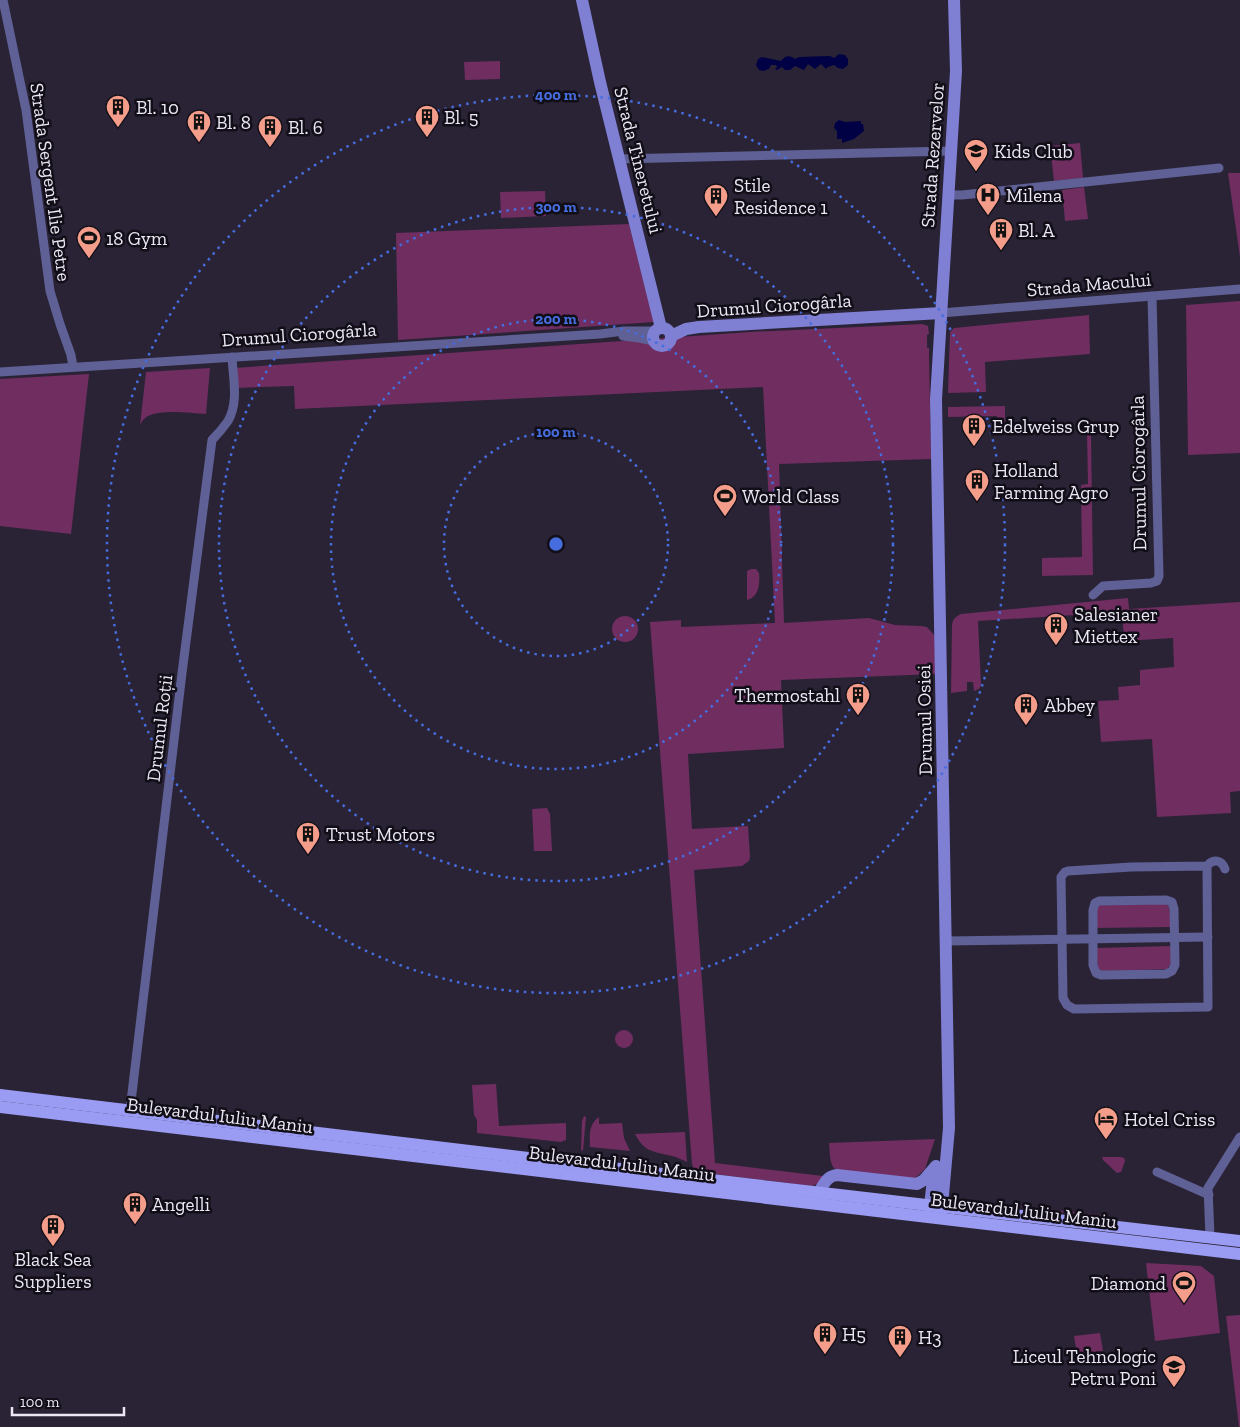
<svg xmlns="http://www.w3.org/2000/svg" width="1240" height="1427" font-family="'Zilla Slab',serif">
  <rect width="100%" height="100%" fill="#2a2336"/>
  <!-- green -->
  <g fill="#6f2d60">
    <polygon points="500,61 500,79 465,80 464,62"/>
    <polygon points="1080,143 1083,178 1054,181 1050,146"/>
    <polygon points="1228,173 1240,173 1240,257"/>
    <polygon points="1084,187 1088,219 1065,221 1062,190"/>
    <polygon points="545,191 546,216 501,218 500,192"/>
    <polygon points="629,224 654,322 398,340 396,233"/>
    <polygon points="1240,301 1240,453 1188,455 1186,305"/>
    <polygon points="1089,315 1090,354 985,362 986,392 948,393 950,332 954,328"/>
    <polygon points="922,324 928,326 929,334 927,335 927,348 929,348 929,354 931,459 779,464 784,623 869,618 895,625 921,626 927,627 935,636 937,674 781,680 784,748 688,754 692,829 748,826 750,857 749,861 742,866 694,870 715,1163 823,1176 819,1183 812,1186 698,1172 694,1170 692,1164 650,622 681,620 681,627 775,623 763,387 295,409 294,386 235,388 234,368 750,332"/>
    <path d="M210,368L206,414C190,413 163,409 148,416C144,418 142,421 140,425L146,372Z"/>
    <polygon points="89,374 71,534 0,526 0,379"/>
    <polygon points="1005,406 1005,426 997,427 997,416 948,417 948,407"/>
    <polygon points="1087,435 1091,435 1093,575 1042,576 1042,558 1082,557 1081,485 1088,484"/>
    <path d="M751,569H756L759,573C760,583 759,597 747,600V571Z"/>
    <path d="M1128,598L1129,609L1240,602V791L1230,792L1231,813L1157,817L1152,739L1101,742L1098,701L1119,700L1118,687L1140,685V670L1174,667L1173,638L1124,641L1122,612L978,621L981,685L979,689L974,691L973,682H967V691L951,693L952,625C953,619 955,617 961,614Z"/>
    <circle cx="625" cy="629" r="13"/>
    <polygon points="547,808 550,814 552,851 534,851 532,809"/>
    <polygon points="1166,904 1169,907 1171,927 1095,928 1097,908 1100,905"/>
    <polygon points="1172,946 1172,962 1167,969 1101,971 1098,968 1096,948"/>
    <circle cx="624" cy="1039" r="9"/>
    <polygon points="496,1084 499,1126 566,1123 566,1140 561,1142 477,1133 477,1120 474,1115 472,1085"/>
    <polygon points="584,1116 586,1117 583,1151 581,1150 582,1121"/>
    <path d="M599,1117V1124L622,1123L624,1138L630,1151L590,1147C590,1135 588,1125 599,1117Z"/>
    <path d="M685,1132L687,1162C682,1160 677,1157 672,1156C653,1151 645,1153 635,1134Z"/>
    <path d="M935,1139L925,1169L913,1180L836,1170C829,1165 830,1152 829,1143Z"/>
    <polygon points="1102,1157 1121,1157 1124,1158 1125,1161 1121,1172 1117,1173 1103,1160"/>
    <polygon points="959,1199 1100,1215 1101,1217 1100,1217"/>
    <polygon points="1146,1263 1201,1266 1214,1276 1220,1333 1155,1341"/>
    <polygon points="1240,1315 1240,1427 1239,1427 1226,1316"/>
    <polygon points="1100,1333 1103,1351 1077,1354 1074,1336"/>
  </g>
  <!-- water -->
  <g fill="#000045">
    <path d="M839,54L845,55L848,59V65L843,69L838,68L834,65L828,67L826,69L821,64L815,69L808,64L804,70L795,66L790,70H785L782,67L777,70L775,69L777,67L776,65H771L769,69L763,71L759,70L756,65L758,59L762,57L781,61C785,55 790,55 795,59L799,57L830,56L834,58Z"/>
    <polygon points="839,120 845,122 861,121 861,124 863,124 864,131 854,139 842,143 842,139 837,139 837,131 834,128 835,123"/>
  </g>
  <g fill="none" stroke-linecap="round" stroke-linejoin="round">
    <!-- street -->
    <g stroke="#5f6095" stroke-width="9">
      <polyline points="3,0 26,110 50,291 60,324 71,355 73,367"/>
      <polyline points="619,159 951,151"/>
      <polyline points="948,195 962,195 1219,168"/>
      <polyline points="941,313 1240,289"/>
      <polyline points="623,336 639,338 654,341"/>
      <polyline points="0,372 600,334 624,331 655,331"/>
      <polyline points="1093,595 1103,586 1151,583 1157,581 1159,576 1152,296"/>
      <path d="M1207,866L1131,867L1068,871L1065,872L1061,877L1063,998L1067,1005L1074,1009L1208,1007L1207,866C1213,858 1222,860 1225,869"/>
      <polygon points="1166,900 1172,902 1174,909 1175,965 1172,971 1166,974 1101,975 1096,973 1093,965 1093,910 1095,903 1099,901"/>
      <polyline points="946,941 1208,937"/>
      <path d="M130,1110L182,673L212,440C218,434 223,428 228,421C239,402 233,378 232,357"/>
      <polyline points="1157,1172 1209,1195"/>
      <polyline points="1210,1237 1208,1188 1240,1137"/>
    </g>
    <!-- secondary -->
    <g stroke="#7f7fd3" stroke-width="12">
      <polyline points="582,0 600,82 661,328"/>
      <circle cx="662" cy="337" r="9"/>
      <polyline points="671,336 686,329 699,327 941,313"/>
      <path d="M819,1192C824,1184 827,1176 837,1175L917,1184L924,1180L936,1166"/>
      <polyline points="929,1215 933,1179 935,1168"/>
      <polyline points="941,1217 949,1128 936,399 956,71 954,0"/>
    </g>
    <!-- primary -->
    <g stroke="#9a9bf2" stroke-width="12">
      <polyline points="0,1095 754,1185 1240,1241"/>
      <polyline points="0,1107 1240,1254"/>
    </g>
  </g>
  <!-- distance rings -->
  <g fill="none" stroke="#466dde" stroke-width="2.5" stroke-dasharray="2.5 5">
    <circle cx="556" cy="544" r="112"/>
    <circle cx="556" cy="544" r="225"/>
    <circle cx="556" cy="544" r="337"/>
    <circle cx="556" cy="544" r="449"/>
  </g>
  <!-- icons -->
  <defs>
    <symbol id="building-pin" viewBox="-11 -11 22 30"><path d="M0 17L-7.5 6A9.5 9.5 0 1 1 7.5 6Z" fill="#f49d8b" stroke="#110e17"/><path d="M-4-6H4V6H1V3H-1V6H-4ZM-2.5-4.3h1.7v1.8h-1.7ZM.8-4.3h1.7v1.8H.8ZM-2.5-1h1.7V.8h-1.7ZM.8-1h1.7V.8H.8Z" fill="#111"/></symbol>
    <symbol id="school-pin" viewBox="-11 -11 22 30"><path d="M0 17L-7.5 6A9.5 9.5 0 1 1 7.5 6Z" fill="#f49d8b" stroke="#110e17"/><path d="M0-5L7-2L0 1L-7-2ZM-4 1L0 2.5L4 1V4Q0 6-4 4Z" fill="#111"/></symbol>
    <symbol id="hospital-pin" viewBox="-11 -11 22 30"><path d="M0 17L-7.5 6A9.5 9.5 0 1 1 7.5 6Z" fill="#f49d8b" stroke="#110e17"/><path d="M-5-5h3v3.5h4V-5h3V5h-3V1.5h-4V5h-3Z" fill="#111"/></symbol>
    <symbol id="stadium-pin" viewBox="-11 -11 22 30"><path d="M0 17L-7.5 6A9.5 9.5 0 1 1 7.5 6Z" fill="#f49d8b" stroke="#110e17"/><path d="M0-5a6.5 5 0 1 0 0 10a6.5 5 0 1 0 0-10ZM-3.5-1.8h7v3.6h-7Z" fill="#111"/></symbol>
    <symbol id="hotel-pin" viewBox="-11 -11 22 30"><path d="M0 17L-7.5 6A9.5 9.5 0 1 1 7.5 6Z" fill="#f49d8b" stroke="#110e17"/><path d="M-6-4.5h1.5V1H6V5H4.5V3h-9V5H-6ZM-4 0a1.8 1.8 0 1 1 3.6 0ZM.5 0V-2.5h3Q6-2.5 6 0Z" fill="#111"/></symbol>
  </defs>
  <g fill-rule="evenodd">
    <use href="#building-pin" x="104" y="93" width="28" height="38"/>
    <use href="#building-pin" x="413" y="103" width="28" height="38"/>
    <use href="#building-pin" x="185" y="108" width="28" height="38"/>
    <use href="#building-pin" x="256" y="113" width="28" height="38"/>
    <use href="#school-pin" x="962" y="137" width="28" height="38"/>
    <use href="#hospital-pin" x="974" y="181" width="28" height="38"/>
    <use href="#building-pin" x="702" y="182" width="28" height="38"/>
    <use href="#building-pin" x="987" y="216" width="28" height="38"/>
    <use href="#stadium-pin" x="75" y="224" width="28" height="38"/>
    <use href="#building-pin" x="960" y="412" width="28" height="38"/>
    <use href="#building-pin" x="963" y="467" width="28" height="38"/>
    <use href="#stadium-pin" x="711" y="482" width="28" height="38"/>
    <use href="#building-pin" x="1042" y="611" width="28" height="38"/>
    <use href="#building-pin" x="844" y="681" width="28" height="38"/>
    <use href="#building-pin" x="1012" y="691" width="28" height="38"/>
    <use href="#building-pin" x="294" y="820" width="28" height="38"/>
    <use href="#hotel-pin" x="1092" y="1105" width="28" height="38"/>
    <use href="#building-pin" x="121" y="1190" width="28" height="38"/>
    <use href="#building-pin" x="39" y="1212" width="28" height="38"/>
    <use href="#stadium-pin" x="1170" y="1269" width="28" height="38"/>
    <use href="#building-pin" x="811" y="1320" width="28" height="38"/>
    <use href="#building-pin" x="886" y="1323" width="28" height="38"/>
    <use href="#school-pin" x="1160" y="1353" width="28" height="38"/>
  </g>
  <g text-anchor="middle" stroke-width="5" stroke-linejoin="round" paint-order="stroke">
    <!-- poi labels -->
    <g font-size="19" fill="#ece7f5" stroke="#110e17" text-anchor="start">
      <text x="136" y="114">Bl. 10</text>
      <text x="444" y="124">Bl. 5</text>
      <text x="216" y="129">Bl. 8</text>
      <text x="288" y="134">Bl. 6</text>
      <text x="994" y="158">Kids Club</text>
      <text x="734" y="192">Stile<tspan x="734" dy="22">Residence 1</tspan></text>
      <text x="1006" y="202">Milena</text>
      <text x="1018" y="237">Bl. A</text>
      <text x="106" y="245">18 Gym</text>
      <text x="992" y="433">Edelweiss Grup</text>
      <text x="994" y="477">Holland<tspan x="994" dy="22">Farming Agro</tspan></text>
      <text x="742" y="503">World Class</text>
      <text x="1074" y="621">Salesianer<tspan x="1074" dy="22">Miettex</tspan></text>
      <text x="840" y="702" text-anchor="end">Thermostahl</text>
      <text x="1044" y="712">Abbey</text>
      <text x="326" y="841">Trust Motors</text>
      <text x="1124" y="1126">Hotel Criss</text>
      <text x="152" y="1211">Angelli</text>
      <text x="53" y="1266" text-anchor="middle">Black Sea<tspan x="53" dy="22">Suppliers</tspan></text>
      <text x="1166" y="1290" text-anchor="end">Diamond</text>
      <text x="842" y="1341">H5</text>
      <text x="918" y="1344">H3</text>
      <text x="1156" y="1363" text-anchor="end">Liceul Tehnologic<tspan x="1156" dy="22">Petru Poni</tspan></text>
    </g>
    <!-- street labels -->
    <g font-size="19" fill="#ece7f5" stroke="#110e17">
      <text transform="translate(932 155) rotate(-86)" y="7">Strada Rezervelor</text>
      <text transform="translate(639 160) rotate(76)" y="7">Strada Tineretului</text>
      <text transform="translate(51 182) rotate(82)" y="7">Strada Sergent Ilie Petre</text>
      <text transform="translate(1089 284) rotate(-5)" y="7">Strada Macului</text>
      <text transform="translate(774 305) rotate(-4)" y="7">Drumul Ciorogârla</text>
      <text transform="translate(299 334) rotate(-4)" y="7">Drumul Ciorogârla</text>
      <text transform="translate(1138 473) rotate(-91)" y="7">Drumul Ciorogârla</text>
      <text transform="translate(924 720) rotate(-91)" y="7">Drumul Osiei</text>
      <text transform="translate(159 728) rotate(-83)" y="7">Drumul Roții</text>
      <text transform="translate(220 1115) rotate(7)" y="7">Bulevardul Iuliu Maniu</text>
      <text transform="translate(622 1163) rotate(7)" y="7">Bulevardul Iuliu Maniu</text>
      <text transform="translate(1024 1210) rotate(7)" y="7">Bulevardul Iuliu Maniu</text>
    </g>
  </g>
  <circle cx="556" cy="544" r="8" fill="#466dde" stroke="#110e17" stroke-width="2.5"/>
  <g font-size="15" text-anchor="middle" font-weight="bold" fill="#466dde" stroke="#110e17" stroke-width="5" stroke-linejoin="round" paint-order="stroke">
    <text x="556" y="100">400 m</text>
    <text x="556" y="212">300 m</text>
    <text x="556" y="324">200 m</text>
    <text x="556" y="437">100 m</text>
  </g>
  <!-- scale -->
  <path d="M12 1407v8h112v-8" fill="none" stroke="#ece7f5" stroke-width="2.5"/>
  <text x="20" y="1407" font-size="15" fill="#ece7f5" stroke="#110e17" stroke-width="4" paint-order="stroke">100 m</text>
</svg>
